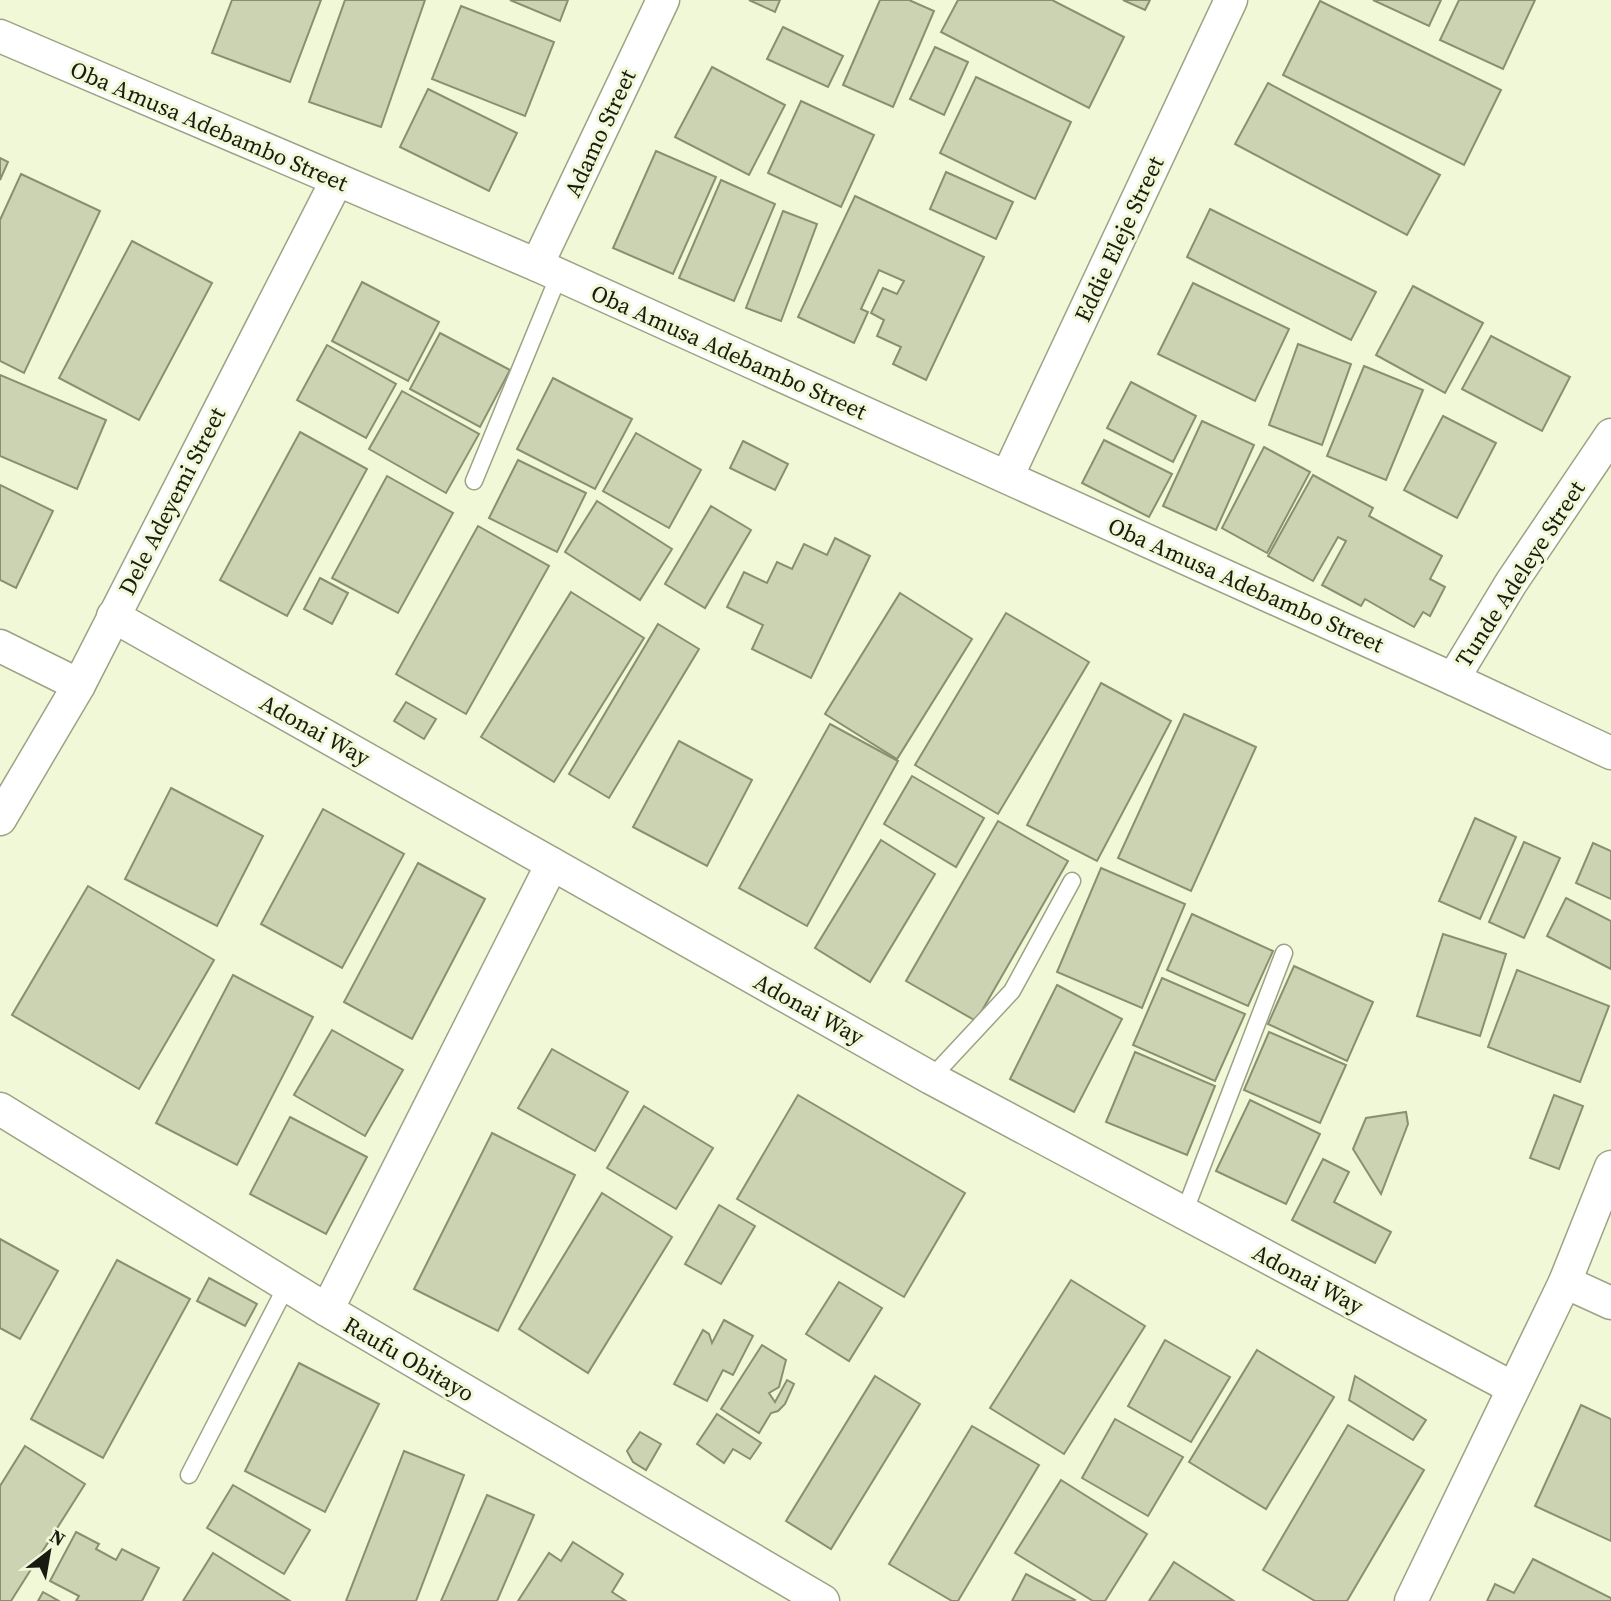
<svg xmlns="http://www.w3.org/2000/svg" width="1611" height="1601" font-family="'Source Serif 4',serif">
  <rect width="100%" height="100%" fill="#f0f8d7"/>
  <!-- building -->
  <g fill="#ccd3b3" stroke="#899072" stroke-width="2">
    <polygon points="232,0 321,0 290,82 212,53"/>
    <polygon points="345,0 425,0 381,127 309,102"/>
    <polygon points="510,0 568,0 560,21"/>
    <polygon points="749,0 780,0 775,12"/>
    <polygon points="880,0 909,0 934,11 893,107 843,85"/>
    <polygon points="958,0 1052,0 1124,37 1089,108 941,32"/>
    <polygon points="1123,0 1150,0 1145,10"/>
    <polygon points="1373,0 1441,0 1429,26"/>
    <polygon points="1459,0 1535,0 1503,69 1440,40"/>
    <polygon points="1320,1 1501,90 1464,165 1283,75"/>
    <polygon points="461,6 554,42 525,116 432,79"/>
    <polygon points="783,27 843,56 828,87 767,59"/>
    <polygon points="935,47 968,62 944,115 910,99"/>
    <polygon points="712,67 785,105 749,175 675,137"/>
    <polygon points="976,77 1071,122 1035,199 940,153"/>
    <polygon points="1268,83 1440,175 1407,235 1235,144"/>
    <polygon points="428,89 517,133 489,191 400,147"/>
    <polygon points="801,101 874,135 841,207 768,173"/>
    <polygon points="656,151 716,177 673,274 613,248"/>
    <polygon points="0,158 8,162 0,180"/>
    <polygon points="946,172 1013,202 996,239 930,209"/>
    <polygon points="21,174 100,211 24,373 0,361 0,220"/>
    <polygon points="721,180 775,204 734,301 679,278"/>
    <polygon points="855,196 984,257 926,380 893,364 901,347 877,336 884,320 871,313 883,288 897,294 904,281 879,270 861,309 868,312 854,343 798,317"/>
    <polygon points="1210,209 1376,292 1351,340 1187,257"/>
    <polygon points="783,211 817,224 781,321 746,308"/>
    <polygon points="132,241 212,283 139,420 59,378"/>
    <polygon points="362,282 439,322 408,381 332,341"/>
    <polygon points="1193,283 1289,329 1255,401 1158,354"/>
    <polygon points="1413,286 1483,323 1445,393 1376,355"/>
    <polygon points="440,333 510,370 480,427 410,389"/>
    <polygon points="1491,336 1570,377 1542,431 1462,389"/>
    <polygon points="1298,344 1351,364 1322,445 1269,425"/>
    <polygon points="327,345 396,384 366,438 297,400"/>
    <polygon points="1364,366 1423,390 1386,480 1327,456"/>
    <polygon points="0,375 106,420 77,489 0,456"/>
    <polygon points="553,378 632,419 595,489 517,449"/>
    <polygon points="1131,382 1196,416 1173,462 1107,428"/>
    <polygon points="402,391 479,434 446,493 369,449"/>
    <polygon points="1443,416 1496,443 1457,518 1404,490"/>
    <polygon points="1202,421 1254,445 1216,530 1163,506"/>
    <polygon points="300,432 367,469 287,616 220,580"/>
    <polygon points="636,433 701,470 669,528 603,491"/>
    <polygon points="1104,440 1172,474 1149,517 1082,483"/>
    <polygon points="743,441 788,464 775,490 730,468"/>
    <polygon points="1264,447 1310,472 1267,553 1222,528"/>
    <polygon points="518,460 586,493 557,552 489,518"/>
    <polygon points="1313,475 1373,508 1369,516 1442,556 1430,579 1445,587 1430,616 1423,612 1414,627 1365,599 1361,606 1322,585 1346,541 1338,537 1313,581 1268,556"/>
    <polygon points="387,476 453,513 398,613 332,578"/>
    <polygon points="0,485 53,511 16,588 0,580"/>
    <polygon points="597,501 672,549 640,600 565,552"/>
    <polygon points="711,506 751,530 705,608 665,584"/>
    <polygon points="478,526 549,566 466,714 396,674"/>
    <polygon points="835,538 870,556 811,678 752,649 763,625 727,607 744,572 767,583 777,562 792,569 804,544 827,555"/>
    <polygon points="320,578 348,593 332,624 304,609"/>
    <polygon points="571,592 644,638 554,782 481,737"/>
    <polygon points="900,593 972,639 897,759 825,714"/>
    <polygon points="1006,613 1089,662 998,814 915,765"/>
    <polygon points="658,624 699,649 609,798 569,774"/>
    <polygon points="1101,683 1171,721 1097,861 1027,825"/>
    <polygon points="406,702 436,719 424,739 394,721"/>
    <polygon points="1184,714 1256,747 1191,891 1118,858"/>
    <polygon points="830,724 898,761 807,926 739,888"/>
    <polygon points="679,741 752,780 707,866 633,827"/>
    <polygon points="912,776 984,818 956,867 884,824"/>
    <polygon points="171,788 263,836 217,926 125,879"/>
    <polygon points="323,809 404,854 342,968 261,924"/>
    <polygon points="1475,818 1516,837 1480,919 1439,901"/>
    <polygon points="998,821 1068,861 976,1021 906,981"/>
    <polygon points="881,840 935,874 870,982 815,948"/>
    <polygon points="1524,842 1560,858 1524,938 1489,922"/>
    <polygon points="1593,843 1611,851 1611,899 1576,883"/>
    <polygon points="418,863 485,899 412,1039 344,1002"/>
    <polygon points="1101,868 1185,904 1142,1008 1057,972"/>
    <polygon points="88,886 214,960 139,1089 12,1015"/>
    <polygon points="1566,898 1611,921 1611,969 1547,936"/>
    <polygon points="1192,914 1273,951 1248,1006 1167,970"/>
    <polygon points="1443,934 1506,954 1480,1036 1417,1016"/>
    <polygon points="1294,966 1373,1002 1347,1061 1268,1024"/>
    <polygon points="1517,970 1609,1006 1580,1082 1488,1047"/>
    <polygon points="233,975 313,1017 237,1165 156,1123"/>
    <polygon points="1162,978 1245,1014 1215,1081 1133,1045"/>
    <polygon points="1057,985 1122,1019 1074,1112 1010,1079"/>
    <polygon points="332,1030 403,1070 365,1136 294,1095"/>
    <polygon points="1269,1032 1346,1065 1320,1123 1244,1090"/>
    <polygon points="552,1049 628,1092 595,1151 518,1108"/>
    <polygon points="1135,1052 1215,1086 1187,1155 1106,1122"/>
    <polygon points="798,1095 965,1193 904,1297 737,1199"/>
    <polygon points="1554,1095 1583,1106 1559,1169 1530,1158"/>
    <polygon points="1250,1100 1320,1134 1286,1204 1216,1171"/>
    <polygon points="644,1106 713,1148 676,1209 607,1168"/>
    <polygon points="1406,1112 1408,1124 1381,1194 1353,1149 1366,1118"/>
    <polygon points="290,1117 367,1157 326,1234 250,1194"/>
    <polygon points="492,1133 575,1175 498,1331 414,1289"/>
    <polygon points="1323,1159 1349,1172 1334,1202 1391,1232 1375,1263 1292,1220"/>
    <polygon points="602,1193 672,1237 588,1373 519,1329"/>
    <polygon points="719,1205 755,1226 721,1284 685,1264"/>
    <polygon points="0,1239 58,1271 20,1339 0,1328"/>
    <polygon points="117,1260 190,1299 103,1458 31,1419"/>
    <polygon points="209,1278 257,1304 245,1326 197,1301"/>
    <polygon points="1071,1280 1145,1326 1064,1454 990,1408"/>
    <polygon points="839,1282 882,1308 849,1361 806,1334"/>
    <polygon points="724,1320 753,1336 733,1375 723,1370 707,1401 674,1384 703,1330 709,1334 712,1343"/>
    <polygon points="1165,1340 1230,1377 1191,1442 1128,1406"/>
    <polygon points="762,1345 786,1360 779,1387 769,1393 775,1402 787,1380 794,1384 785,1404 778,1411 771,1413 759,1433 721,1409"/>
    <polygon points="1257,1350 1334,1397 1266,1509 1189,1462"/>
    <polygon points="299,1363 379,1404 325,1512 245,1471"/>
    <polygon points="875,1376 920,1404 831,1549 786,1521"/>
    <polygon points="1355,1376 1426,1420 1413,1440 1349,1400"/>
    <polygon points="1581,1405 1611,1419 1611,1541 1535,1506"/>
    <polygon points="717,1414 761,1443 750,1459 733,1449 724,1463 697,1444"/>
    <polygon points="1115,1419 1183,1457 1148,1516 1082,1478"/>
    <polygon points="1348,1425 1424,1470 1347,1601 1315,1601 1263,1570"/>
    <polygon points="972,1426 1039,1465 958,1601 952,1601 889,1564"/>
    <polygon points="640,1432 661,1444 646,1470 633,1462 627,1451"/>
    <polygon points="25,1446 85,1484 11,1601 0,1601 0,1486"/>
    <polygon points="404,1451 464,1475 416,1601 346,1601"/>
    <polygon points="1061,1480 1147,1534 1105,1601 1093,1601 1015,1553"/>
    <polygon points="233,1485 310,1530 284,1574 207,1528"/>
    <polygon points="487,1495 534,1515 497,1601 441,1601"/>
    <polygon points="76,1532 99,1544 96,1549 116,1560 122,1549 159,1568 142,1601 76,1601 79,1596 50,1581"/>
    <polygon points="573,1542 623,1574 612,1592 626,1601 518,1601 549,1553 561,1561"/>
    <polygon points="213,1553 290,1601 183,1601"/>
    <polygon points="1533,1559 1611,1598 1611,1601 1487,1601 1495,1584 1514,1593"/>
    <polygon points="1174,1562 1234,1601 1149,1601"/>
    <polygon points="1026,1574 1075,1600 1074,1601 1012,1601"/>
    <polygon points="43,1592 59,1601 38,1601"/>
  </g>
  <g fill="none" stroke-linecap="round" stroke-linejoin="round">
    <defs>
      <g id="service">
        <polyline points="474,481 559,275"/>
        <polyline points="931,1078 1012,991 1072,881"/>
        <polyline points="1184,1213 1284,953"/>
        <polyline points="189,1475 287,1285"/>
      </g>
      <g id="minor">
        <polyline points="0,36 537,265 1453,679 1611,753"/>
        <polyline points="537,265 663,0"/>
        <polyline points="1007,477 1231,0"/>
        <polyline points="113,616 931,1078 1513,1388"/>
        <polyline points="0,646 79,685"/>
        <polyline points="1453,679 1511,583 1611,435"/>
        <polyline points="0,819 79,685 337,180"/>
        <polyline points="0,1109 327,1310 823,1601"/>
        <polyline points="1565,1282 1611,1303"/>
        <polyline points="327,1310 552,864"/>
        <polyline points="1411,1601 1565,1282 1611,1167"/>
      </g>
    </defs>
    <!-- service casing -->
    <use href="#service" stroke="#9ca384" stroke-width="19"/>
    <!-- minor casing -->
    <use href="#minor" stroke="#9ca384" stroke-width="35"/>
    <!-- service -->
    <use href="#service" stroke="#fff" stroke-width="16"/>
    <!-- minor -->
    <use href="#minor" stroke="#fff" stroke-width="32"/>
  </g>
  <g text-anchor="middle" stroke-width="6" stroke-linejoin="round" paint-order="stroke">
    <!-- street labels -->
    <g font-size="23" fill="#181b0f" stroke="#f0f8d7">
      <text transform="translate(209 126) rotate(23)" y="8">Oba Amusa Adebambo Street</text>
      <text transform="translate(600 133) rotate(-65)" y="8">Adamo Street</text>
      <text transform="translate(1119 239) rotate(-65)" y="8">Eddie Eleje Street</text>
      <text transform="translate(729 352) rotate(24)" y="8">Oba Amusa Adebambo Street</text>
      <text transform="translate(172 501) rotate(-63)" y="8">Dele Adeyemi Street</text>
      <text transform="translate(1520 574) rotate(-57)" y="8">Tunde Adeleye Street</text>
      <text transform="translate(1246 585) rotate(24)" y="8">Oba Amusa Adebambo Street</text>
      <text transform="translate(315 730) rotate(29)" y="8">Adonai Way</text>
      <text transform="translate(809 1009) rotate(29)" y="8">Adonai Way</text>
      <text transform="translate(1308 1279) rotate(28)" y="8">Adonai Way</text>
      <text transform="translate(409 1359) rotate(30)" y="8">Raufu Obitayo</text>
    </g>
  </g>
  <!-- north arrow -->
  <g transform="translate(49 1552) rotate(31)" stroke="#f0f8d7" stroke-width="5" paint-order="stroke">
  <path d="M0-5L12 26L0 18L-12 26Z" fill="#181b0f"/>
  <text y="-10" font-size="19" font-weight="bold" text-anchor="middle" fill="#181b0f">N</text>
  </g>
</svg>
